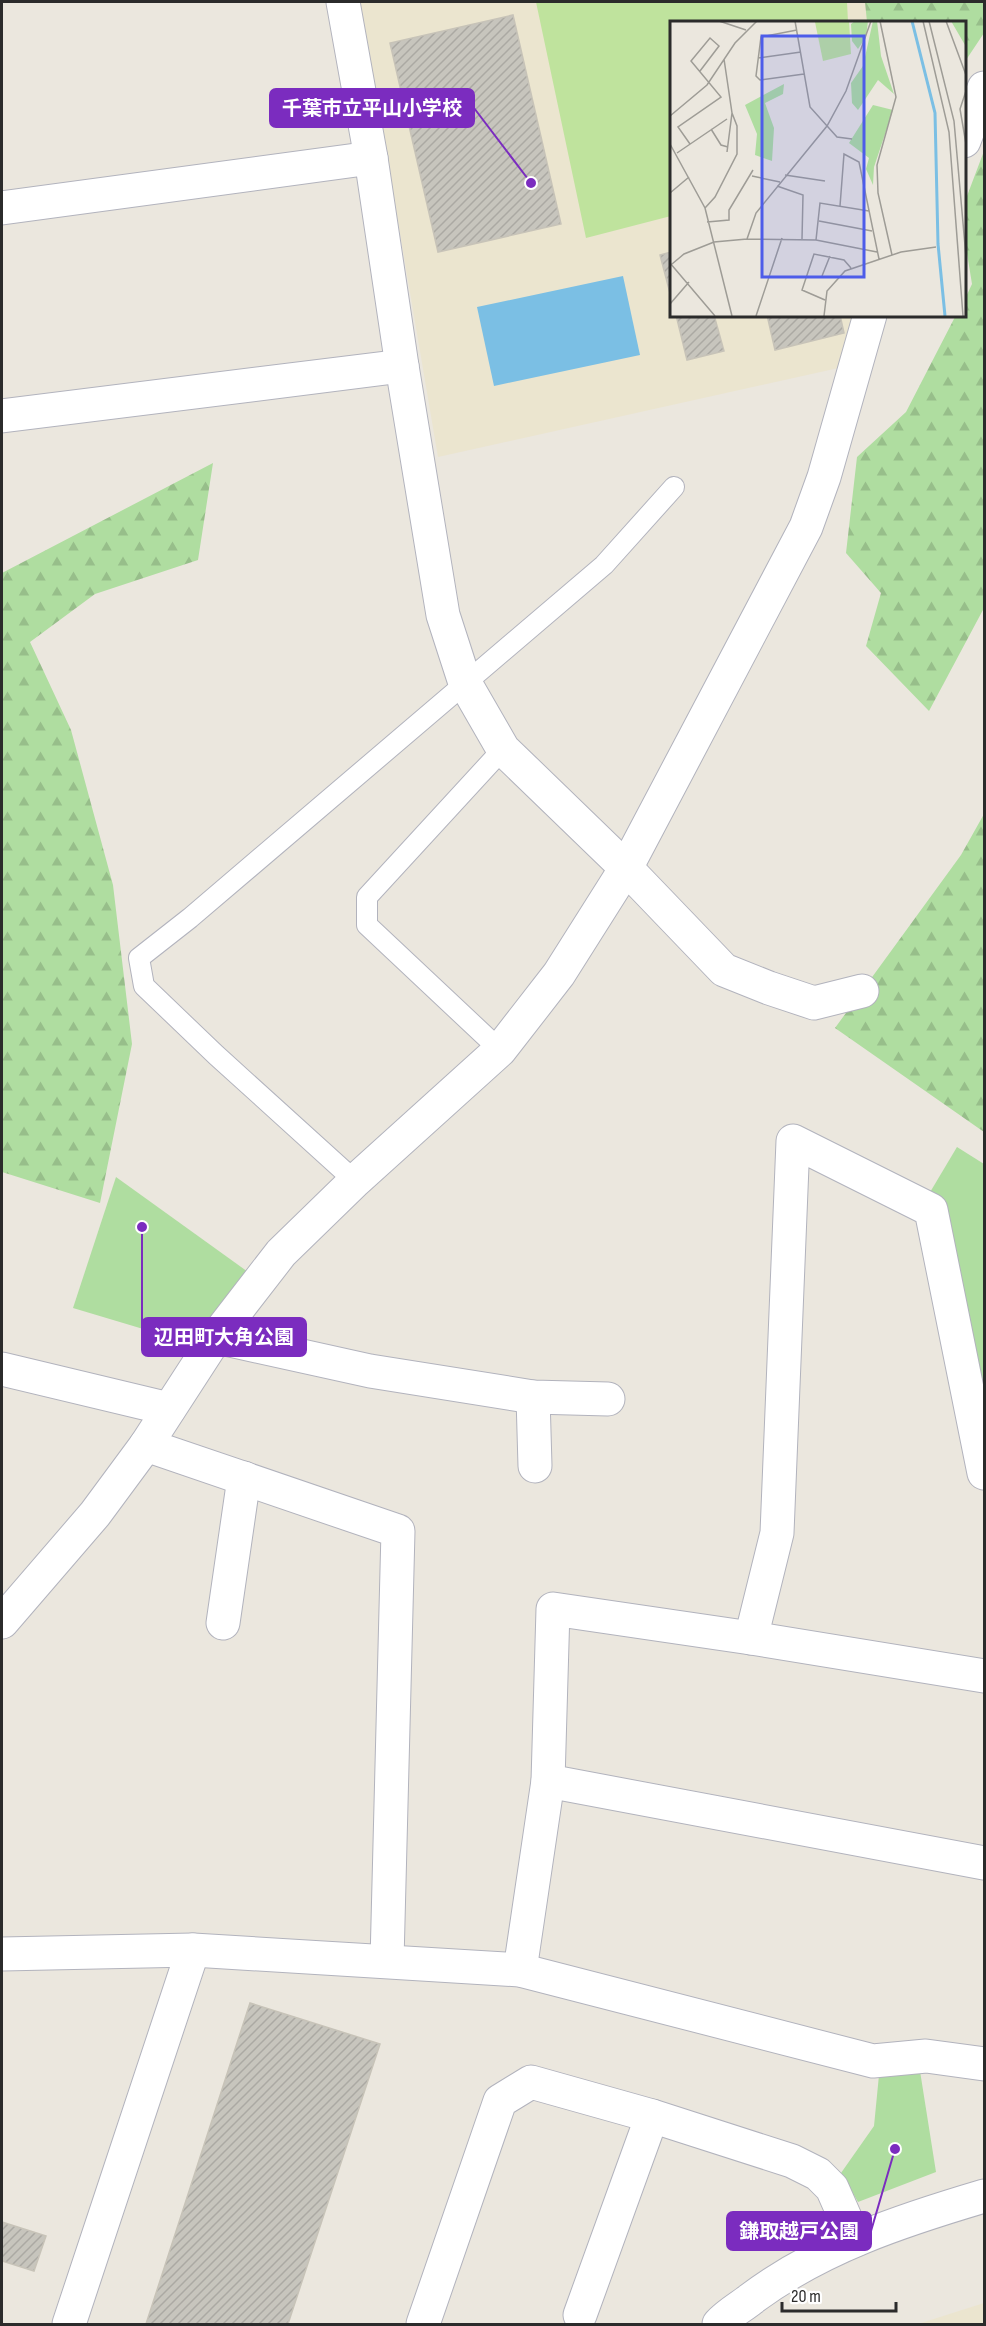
<svg xmlns="http://www.w3.org/2000/svg" width="986" height="2326" font-family="'Sofia Sans Condensed','Noto Sans JP',sans-serif">
  <defs>
    <pattern id="forest-firs" width="22" height="20" patternUnits="userSpaceOnUse" patternTransform="scale(1.5)"><rect width="22" height="20" fill="#afdda0"/><path d="M5 1l3.5 6h-7zM16 11l3.5 6h-7z" fill="#97be8a"/></pattern>
    <pattern id="building-hatch" width="6" height="6" patternUnits="userSpaceOnUse" patternTransform="scale(1.5)"><rect width="6" height="6" fill="#c7c5bd"/><path d="M-1 1l2-2M0 6l6-6M5 7l2-2" fill="none" stroke="#aba9a3"/></pattern>
  </defs>
  <rect width="100%" height="100%" fill="#ebe7de"/>
  <!-- education -->
  <g fill="#ebe5cf">
    <polygon points="359,2 970,2 964,22 671,22 671,315 862,315 843,367 438,457 366,34"/>
    <polygon points="984,2303 984,2324 918,2324"/>
  </g>
  <!-- grass -->
  <g fill="#afdda0">
    <polygon points="957,1147 984,1164 984,1404 926,1199"/>
    <polygon points="116,1177 255,1277 200,1346 73,1308"/>
    <polygon points="920,2071 936,2172 858,2202 841,2173 874,2126 879,2075"/>
  </g>
  <!-- forest -->
  <g fill="url(#forest-firs)">
    <polygon points="865,2 984,2 984,33 964,63 964,22 867,22"/>
    <polygon points="984,151 984,608 929,711 866,646 881,593 846,553 857,457 906,412 956,315 964,315 964,301 972,284 964,235 964,204"/>
    <polygon points="213,463 198,560 95,594 30,642 71,730 113,885 132,1044 100,1203 2,1172 2,573"/>
    <polygon points="984,814 984,1132 835,1028 961,855"/>
  </g>
  <!-- pitch -->
  <polygon fill="#bfe39d" points="536,2 847,2 848,22 671,22 671,216 586,238"/>
  <!-- water -->
  <polygon fill="#7bbfe4" points="623,276 640,355 494,386 477,307"/>
  <!-- building -->
  <g fill="url(#building-hatch)" stroke="#c7c3b8" stroke-width="1.5">
    <polygon points="513,15 561,224 438,252 390,43"/>
    <polygon points="671,252 671,297 660,255"/>
    <polygon points="676,315 714,315 724,351 687,360"/>
    <polygon points="767,315 840,315 844,333 775,350"/>
    <polygon points="250,2003 380,2044 288,2324 146,2324"/>
    <polygon points="2,2222 46,2236 34,2271 2,2261"/>
  </g>
  <g fill="none" stroke-linecap="round" stroke-linejoin="round">
    <defs>
      <g id="service">
        <polyline points="500,1050 367,925 367,897 503,749"/>
        <polyline points="355,1181 216,1055 144,986 139,958 190,918 604,565 674,487"/>
      </g>
      <g id="minor">
        <polyline points="343,2 371,158 402,366 443,615 465,683 503,749 626,868 724,970 769,988 814,1003 862,991"/>
        <polyline points="964,141 984,88"/>
        <polyline points="2,208 371,158"/>
        <polyline points="2,416 402,366"/>
        <polyline points="216,1337 370,1371 533,1397 608,1399"/>
        <polyline points="2,1369 169,1409"/>
        <polyline points="533,1397 535,1466"/>
        <polyline points="146,1445 398,1531 387,1961"/>
        <polyline points="2,1622 95,1514 146,1445 216,1337 281,1253 355,1181 500,1050 559,974 626,868 806,527 824,477 870,315"/>
        <polyline points="223,1623 244,1478"/>
        <polyline points="751,1638 777,1533 793,1141 931,1210 984,1473"/>
        <polyline points="548,1781 984,1863"/>
        <polyline points="2,1954 193,1950 520,1970 873,2061 926,2056 984,2064"/>
        <polyline points="520,1970 548,1781 553,1609 751,1638 984,1676"/>
        <polyline points="580,2315 652,2116"/>
        <polyline points="69,2324 193,1950"/>
        <polyline points="423,2324 500,2101 531,2082 652,2116 792,2161 818,2174 832,2188 855,2240"/>
      </g>
      <path id="tertiary" d="M719,2324C728,2314 741,2307 751,2299C820,2247 903,2220 984,2196"/>
    </defs>
    <!-- service casing -->
    <use href="#service" stroke="#b2b3bd" stroke-width="22"/>
    <!-- minor casing -->
    <use href="#minor" stroke="#b2b3bd" stroke-width="35"/>
    <!-- tertiary casing -->
    <use href="#tertiary" stroke="#b2b3bd" stroke-width="35"/>
    <!-- service -->
    <use href="#service" stroke="#fff" stroke-width="20"/>
    <!-- minor -->
    <use href="#minor" stroke="#fff" stroke-width="33"/>
    <!-- tertiary -->
    <use href="#tertiary" stroke="#fff" stroke-width="33"/>
  </g>
  <!-- overview -->
  <g transform="translate(670 21)">
    <rect width="296" height="296" fill="#ebe7de"/>
    <path d="M185,0H198L196,16L188,28L182,20L181,3ZM203,0H207L211,35L224,73L208,59L188,89L182,82L181,62L193,45ZM295,0L296,1L295,24L281,0ZM114,63L113,73L95,82L104,107L102,140L85,134L87,113L75,84ZM203,84L223,89L204,146L203,164L196,148L199,137L179,122Z" fill="#afdda0"/>
    <path d="M179,0L181,33L153,40L145,1Z" fill="#bfe39d"/>
    <path fill="none" stroke="#7bbfe4" stroke-width="3" d="M242,0L265,92L268,223L275,295"/>
    <path fill="none" stroke="#9e9c96" stroke-width="1.5" d="M49,0L76,9M125,0L140,86L167,116L182,118M210,0L226,76L207,144L208,172L222,234M253,0L279,111L293,295M259,0L284,100L296,236M276,0L296,54M127,9L91,16L86,55L90,59L134,53M88,37L131,31M54,38L62,92L57,131M296,70L290,88L296,123M0,95L37,64L65,22L87,0M41,108L51,124L58,126M0,123L35,187L62,295M20,123L8,106L51,76L21,40L40,17L49,25L30,50M7,132L57,98M115,154L155,160M82,155L110,161M107,165L133,174L132,218M0,172L19,156M170,185L174,133L189,141L209,238M35,187L45,176L67,133V105L62,92M149,200L202,210M37,201L59,199V189L83,149M77,218L86,192L157,105L176,70L201,0M146,219L150,182L199,190M0,242L45,295M2,243L14,233L44,221L77,218L146,219L207,231M152,255L160,235M155,279L132,269L144,233L174,239L181,247M0,283L19,261M86,295L112,217M154,295L157,270L175,250L231,231L266,226"/>
    <path fill="#4d5ce9" fill-opacity="0.15" stroke="#4d5ce9" stroke-width="3" d="M92,15H194V256H92Z"/>
    <rect width="296" height="296" fill="none" stroke="#2b2b2b" stroke-width="3"/>
  </g>
  <!-- callouts -->
  <path fill="none" stroke="#7b2cbf" stroke-width="2" d="M531 183L474 108M142 1227L142 1337M895 2149L871 2231"/>
  <g fill="#7b2cbf" stroke="#fff" stroke-width="2">
    <circle cx="531" cy="183" r="6"/>
    <circle cx="142" cy="1227" r="6"/>
    <circle cx="895" cy="2149" r="6"/>
  </g>
  <g fill="#7b2cbf" stroke="#7b2cbf" stroke-width="2">
    <rect x="270" y="89" width="204" height="38" rx="6"/>
    <rect x="142" y="1318" width="164" height="38" rx="6"/>
    <rect x="727" y="2212" width="144" height="38" rx="6"/>
  </g>
  <g font-size="20" text-anchor="middle" font-weight="bold" fill="#fff">
    <text x="372" y="115">千葉市立平山小学校</text>
    <text x="224" y="1344">辺田町大角公園</text>
    <text x="799" y="2238">鎌取越戸公園</text>
  </g>
  <!-- border -->
  <rect width="986" height="2326" fill="none" stroke="#2b2b2b" stroke-width="6"/>
  <!-- scale -->
  <path d="M782 2302v9h114v-9" fill="none" stroke="#2b2b2b" stroke-width="3"/>
  <text x="791" y="2302" font-size="18" fill="#2b2b2b" stroke="#ffffff" stroke-width="4.5" paint-order="stroke">20 m</text>
</svg>
